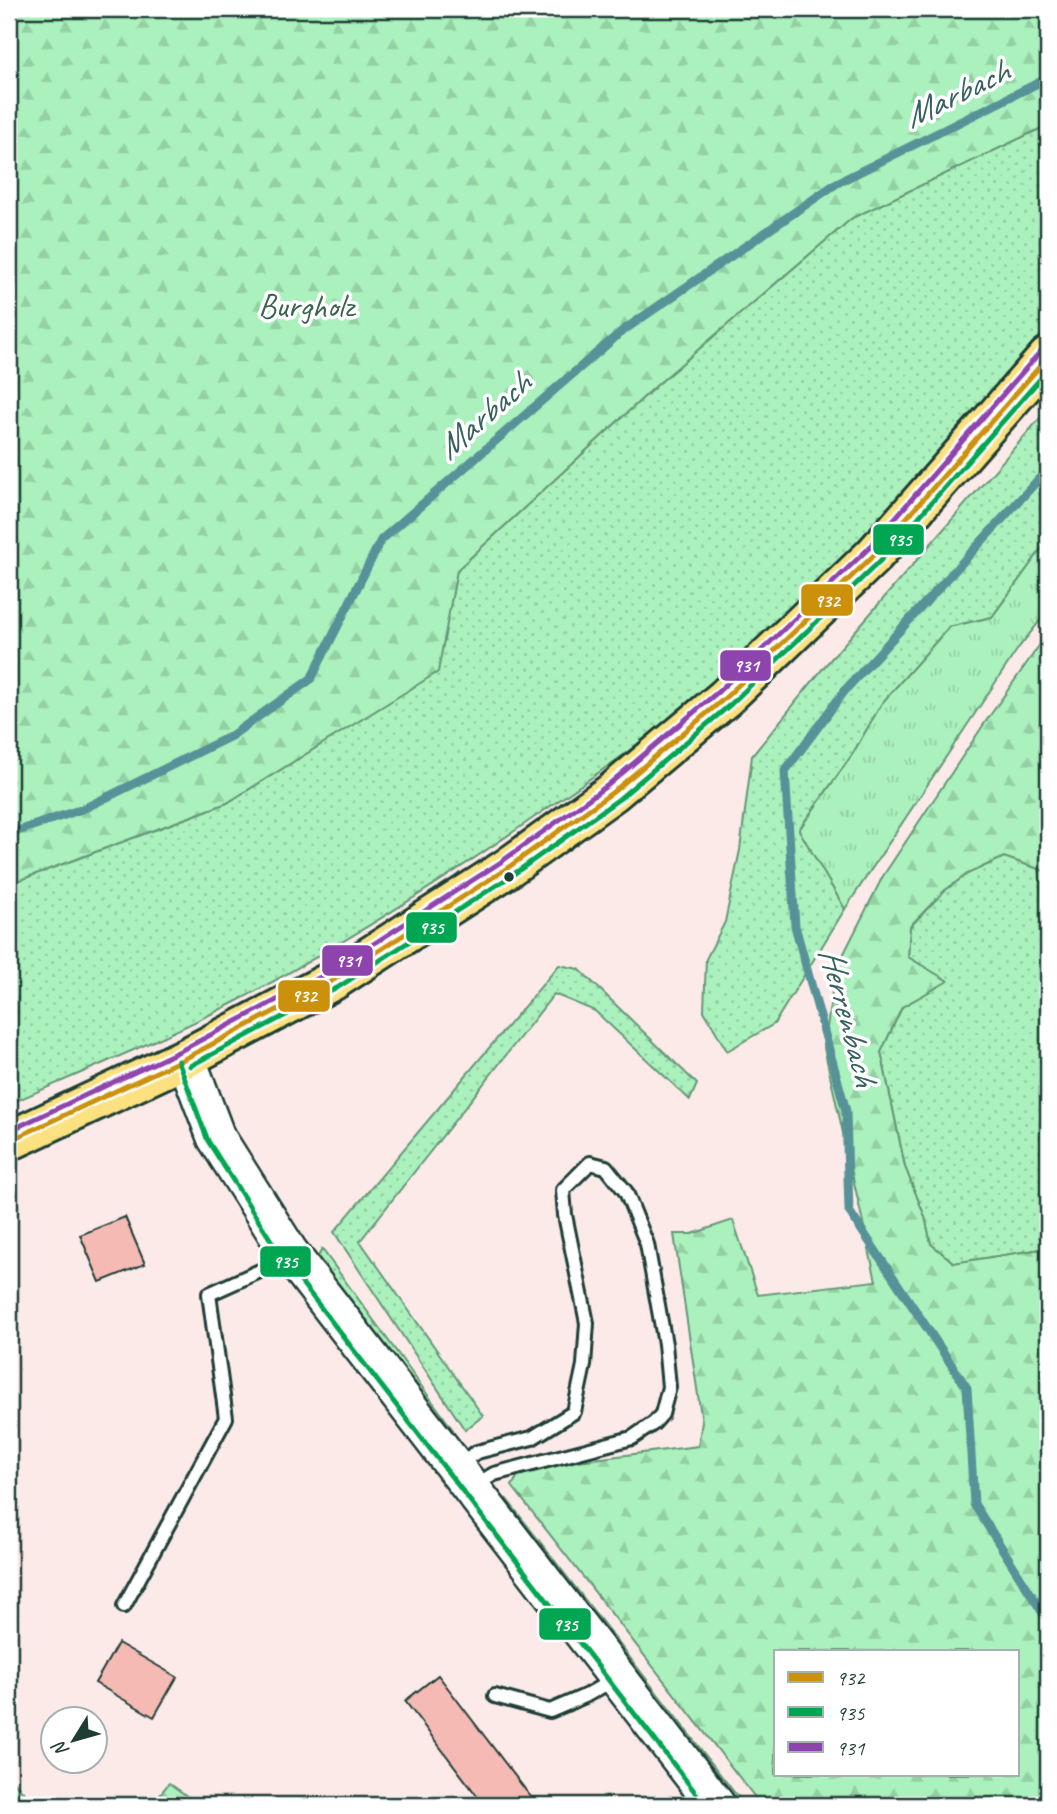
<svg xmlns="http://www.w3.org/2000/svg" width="1057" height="1814" font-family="Caveat,sans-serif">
  <defs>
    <pattern id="grass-dots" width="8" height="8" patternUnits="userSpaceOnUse" patternTransform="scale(1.75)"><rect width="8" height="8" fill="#abf1bd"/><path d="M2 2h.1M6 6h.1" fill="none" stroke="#93d0a3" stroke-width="1.8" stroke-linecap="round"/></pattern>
    <pattern id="forest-firs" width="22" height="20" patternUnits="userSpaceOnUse" patternTransform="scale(1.75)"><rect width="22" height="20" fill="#abf1bd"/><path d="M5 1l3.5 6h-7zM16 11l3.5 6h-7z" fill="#93d0a3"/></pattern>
    <pattern id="park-tufts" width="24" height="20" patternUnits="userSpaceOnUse" patternTransform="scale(1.75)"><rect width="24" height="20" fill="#abf1bd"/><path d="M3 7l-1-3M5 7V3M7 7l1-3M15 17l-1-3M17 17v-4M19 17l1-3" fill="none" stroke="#93d0a3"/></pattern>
  </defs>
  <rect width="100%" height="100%" fill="#fceae9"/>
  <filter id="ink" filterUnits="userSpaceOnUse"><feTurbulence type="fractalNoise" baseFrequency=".0143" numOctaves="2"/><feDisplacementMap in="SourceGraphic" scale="14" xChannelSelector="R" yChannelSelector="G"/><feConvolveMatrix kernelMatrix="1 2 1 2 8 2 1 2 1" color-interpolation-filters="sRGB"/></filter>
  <g filter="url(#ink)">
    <!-- grass -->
    <g fill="url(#grass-dots)" stroke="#659778" stroke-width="2">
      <path d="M1048,125V327C945,448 840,568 721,676C665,727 602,771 539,814C443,881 343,945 239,1000C167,1037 92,1068 18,1100L9,1096V884L227,803L437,672L457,570L658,384L852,218Z"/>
      <polygon points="1048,409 1048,540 992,617 949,627 882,703 852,755 799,829 845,909 774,1024 727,1051 704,1011 706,959 725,922 740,850 752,756 824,667"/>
      <polygon points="1004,857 1048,872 1048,1248 954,1263 931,1244 925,1217 905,1167 881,1052 902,1007 947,981 908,957 910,927 944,891 967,874"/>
      <polygon points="559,965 579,969 697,1084 690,1100 595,1011 554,994 360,1241 483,1416 465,1430 334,1232"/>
      <polygon points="322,1249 454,1431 436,1418 318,1257"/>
      <polygon points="506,1498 744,1805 735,1805 511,1515"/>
    </g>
    <!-- forest -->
    <g fill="url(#forest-firs)" stroke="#659778" stroke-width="2" fill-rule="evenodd">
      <polygon points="14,9 1048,9 1048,125 852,218 658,384 457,570 438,672 227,803 9,884 9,11"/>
      <path d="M1048,633V872L1004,857L967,874L944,891L910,926L908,957L948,981L902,1007L881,1052L905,1167L925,1217L931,1244L954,1263L1048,1248V1805H761L512,1486L521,1470L570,1462L698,1446L702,1422L674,1234H692L733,1220L758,1295L876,1281L824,1048L835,971L883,876L984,724ZM775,1651H1017V1774H775Z"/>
      <polygon points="9,1777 36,1805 9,1805"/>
      <polygon points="169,1783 199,1805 151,1805"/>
    </g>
    <!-- park -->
    <polygon fill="url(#park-tufts)" stroke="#659778" stroke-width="2" points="1048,540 1048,611 1019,647 845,909 799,830 852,755 882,703 949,627 992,617"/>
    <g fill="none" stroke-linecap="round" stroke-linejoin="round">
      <!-- stream -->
      <g stroke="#589299" stroke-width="9">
        <polyline points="1048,469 846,689 785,771 795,926 846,1111 849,1211 967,1388 974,1504 1048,1621"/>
        <polyline points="9,834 85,808 231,736 311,679 381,540 621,332 837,183 1048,78"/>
      </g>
    </g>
    <!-- building -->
    <g fill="#f6bab5" stroke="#1f3d34" stroke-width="2">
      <polygon points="125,1217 145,1264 100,1282 80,1235"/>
      <polygon points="118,1643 177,1677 154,1717 95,1683"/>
      <polygon points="438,1675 537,1805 484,1805 405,1701"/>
    </g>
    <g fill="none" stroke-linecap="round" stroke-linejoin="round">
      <defs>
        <g id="lane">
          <polyline points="458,1464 477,1452 532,1438 574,1412 584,1365 587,1323 565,1215 563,1190 590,1163 606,1167 626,1192 647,1244 665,1344 669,1387 662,1414 654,1423 632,1438 494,1474 474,1486"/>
          <polyline points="124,1606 226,1418 209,1294 262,1270 285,1253"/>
          <polyline points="495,1696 550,1711 585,1696 615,1679"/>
        </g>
        <polyline id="secondary" points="186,1058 216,1137 288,1251 716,1805"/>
        <polyline id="primary" points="9,1141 186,1058 332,981 506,869 613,792 725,698 874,555 1048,357"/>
      </defs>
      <!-- lane casing -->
      <use href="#lane" stroke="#1f3d34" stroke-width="18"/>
      <!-- secondary casing -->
      <use href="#secondary" stroke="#1f3d34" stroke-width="42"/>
      <!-- primary casing -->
      <use href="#primary" stroke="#1f3d34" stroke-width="44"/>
      <!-- lane -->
      <use href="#lane" stroke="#fff" stroke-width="12"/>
      <!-- secondary -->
      <use href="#secondary" stroke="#fff" stroke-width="37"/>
      <!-- primary -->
      <use href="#primary" stroke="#fbe180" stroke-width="38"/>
      <defs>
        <polyline id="bus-1" points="9,1141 186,1058 332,981 506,869 613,792 725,698 874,555 1048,357"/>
        <g id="bus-2">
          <polyline points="178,1061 208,1141 281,1256 705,1805"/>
          <polyline points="190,1066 337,988 511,876 619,799 731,704 880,561 1048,370"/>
        </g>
        <polyline id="bus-3" points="9,1131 182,1050 328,973 501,862 608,785 719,691 868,549 1041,351"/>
      </defs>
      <!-- bus-1 casing -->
      <use href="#bus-1" stroke="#fff" stroke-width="10"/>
      <!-- bus-2 casing -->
      <use href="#bus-2" stroke="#fff" stroke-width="10"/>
      <!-- bus-3 casing -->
      <use href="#bus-3" stroke="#fff" stroke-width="10"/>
      <!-- bus-1 -->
      <use href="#bus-1" stroke="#cc910a" stroke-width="5"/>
      <!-- bus-2 -->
      <use href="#bus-2" stroke="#00a651" stroke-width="5"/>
      <!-- bus-3 -->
      <use href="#bus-3" stroke="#8e44ad" stroke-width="5"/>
    </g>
  </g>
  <!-- markers -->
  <circle fill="#1f3d34" stroke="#fff" stroke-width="2.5" cx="509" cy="877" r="6"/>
  <g text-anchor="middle" stroke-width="7" stroke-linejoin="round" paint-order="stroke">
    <!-- park labels -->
    <g font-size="33" fill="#3b614f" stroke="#fff">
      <text x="306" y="317">Burgholz</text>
    </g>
    <!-- water labels -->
    <g font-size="35" font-style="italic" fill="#37605e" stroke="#fff">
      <text transform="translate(956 93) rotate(-26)" y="12">Marbach</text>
      <text transform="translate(483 415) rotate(-41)" y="12">Marbach</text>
      <text transform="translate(849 1016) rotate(75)" y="12">Herrenbach</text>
    </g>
  </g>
  <g stroke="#fff" stroke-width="2.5">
    <rect x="872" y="523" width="53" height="33" rx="7" fill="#00a651"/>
    <rect x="800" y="583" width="54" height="34" rx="7" fill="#cc910a"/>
    <rect x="719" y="649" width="53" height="33" rx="7" fill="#8e44ad"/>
    <rect x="405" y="911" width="53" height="33" rx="7" fill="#00a651"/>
    <rect x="321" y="944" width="53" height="33" rx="7" fill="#8e44ad"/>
    <rect x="277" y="979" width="54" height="34" rx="7" fill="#cc910a"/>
    <rect x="259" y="1245" width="53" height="33" rx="7" fill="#00a651"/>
    <rect x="538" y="1607" width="54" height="34" rx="7" fill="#00a651"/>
  </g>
  <g font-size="19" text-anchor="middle" font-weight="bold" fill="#fff">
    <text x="899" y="546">935</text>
    <text x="827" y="607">932</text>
    <text x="746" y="672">931</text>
    <text x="431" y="934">935</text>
    <text x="348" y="967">931</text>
    <text x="304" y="1002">932</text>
    <text x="285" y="1268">935</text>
    <text x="565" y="1631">935</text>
  </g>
  <!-- margin -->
  <rect width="1057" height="1814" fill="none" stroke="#fff" stroke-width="35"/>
  <rect x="18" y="18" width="1022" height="1779" fill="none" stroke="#1f3d34" stroke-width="2.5" filter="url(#ink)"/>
  <!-- legend -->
  <rect x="774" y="1650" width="245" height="126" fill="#ffffff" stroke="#a5b1ae" stroke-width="2"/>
  <rect x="788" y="1672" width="35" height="10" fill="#cc910a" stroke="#a5b1ae" stroke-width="2"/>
  <text x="836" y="1685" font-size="21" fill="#1f3d34">932</text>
  <rect x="788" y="1707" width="35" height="10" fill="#00a651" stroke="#a5b1ae" stroke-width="2"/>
  <text x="836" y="1720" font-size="21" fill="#1f3d34">935</text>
  <rect x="788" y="1742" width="35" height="10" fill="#8e44ad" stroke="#a5b1ae" stroke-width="2"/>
  <text x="836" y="1755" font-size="21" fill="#1f3d34">931</text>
  <!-- north arrow -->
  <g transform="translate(74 1740) rotate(233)"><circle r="33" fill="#ffffff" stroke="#a5b1ae" stroke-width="2"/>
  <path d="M0-5L12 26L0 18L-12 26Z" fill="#1f3d34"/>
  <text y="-10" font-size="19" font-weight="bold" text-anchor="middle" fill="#1f3d34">N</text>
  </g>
</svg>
